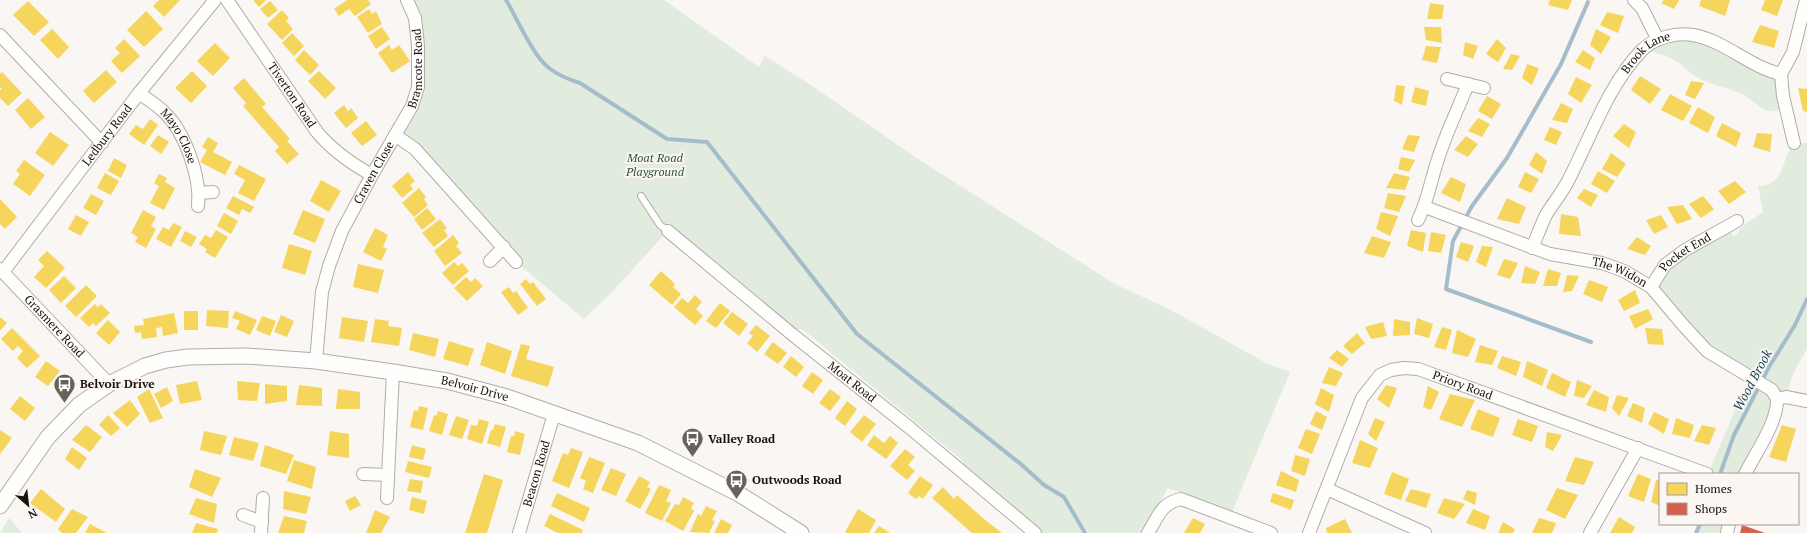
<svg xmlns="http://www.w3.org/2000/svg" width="1807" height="533" font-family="'PT Serif',serif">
  <rect width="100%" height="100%" fill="#f9f6f4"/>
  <!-- green -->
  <g fill="#e1ecdf">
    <polygon points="407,0 664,0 759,67 765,56 811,85 921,161 1115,284 1171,310 1266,363 1290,372 1232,512 1168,488 1143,533 1042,533 964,468 963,461 802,329 795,329 672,226 613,291 584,319 516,262 395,135 412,106 418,55"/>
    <path d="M1692,35L1781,74L1786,107C1761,119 1759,101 1740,93C1725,87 1711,85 1697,77C1688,72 1681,63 1672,59C1663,54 1653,52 1643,50Z"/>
    <path d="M1794,143H1807V349L1793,374L1786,397L1745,474H1708L1749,377L1724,362L1651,287L1665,265L1728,228L1734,237L1744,225L1763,212L1758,186C1786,186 1781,158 1794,143Z"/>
    <polygon points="9,518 22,533 0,533"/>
    <polygon points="1700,524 1729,524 1727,533 1696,533"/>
  </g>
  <!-- homes -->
  <g fill="#f6d55c">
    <polygon points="159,0 180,0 164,17 153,6"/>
    <polygon points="253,0 266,0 259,7"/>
    <polygon points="347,0 368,0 371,4 355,16 349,9 339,16 334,9"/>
    <polygon points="1550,0 1572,0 1568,10 1548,5"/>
    <polygon points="1664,0 1679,0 1674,9 1661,3"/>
    <polygon points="1701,0 1730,0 1725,16 1699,6"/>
    <polygon points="1765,0 1783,0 1777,16 1761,10"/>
    <polygon points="28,1 49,22 34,36 13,15"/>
    <polygon points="270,1 278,10 268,18 260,9"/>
    <polygon points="1430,3 1444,5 1442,19 1427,19"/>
    <polygon points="369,9 372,14 376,11 382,24 368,33 357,17"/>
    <polygon points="282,10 289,18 286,21 293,29 282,40 267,24"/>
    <polygon points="146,11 163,29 144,47 127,30"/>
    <polygon points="1607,12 1624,16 1618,33 1600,25"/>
    <polygon points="1760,25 1779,31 1774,48 1752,42"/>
    <polygon points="382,27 390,39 376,49 368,36"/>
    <polygon points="1424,27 1441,27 1442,43 1426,40"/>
    <polygon points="52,29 69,47 58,59 40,40"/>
    <polygon points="1596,29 1611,37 1601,54 1590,45"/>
    <polygon points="292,33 304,46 294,56 282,43"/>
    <polygon points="124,39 140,56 122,73 111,61 120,53 115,48"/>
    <polygon points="1497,39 1506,48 1498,62 1486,54"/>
    <polygon points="1465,42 1478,46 1473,59 1463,55"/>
    <polygon points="215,43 230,58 213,76 197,61"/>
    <polygon points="389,45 392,50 399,45 410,61 392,73 378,53"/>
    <polygon points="1426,46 1441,47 1437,63 1422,60"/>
    <polygon points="304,50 319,65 310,75 295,60"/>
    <polygon points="1583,50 1595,58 1590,70 1575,62"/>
    <polygon points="1511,54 1520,56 1512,70 1503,69"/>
    <polygon points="1527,64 1539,68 1532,85 1522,78"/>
    <polygon points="106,70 117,82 94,103 83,91"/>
    <polygon points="192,71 207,86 191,103 175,88"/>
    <polygon points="319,71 336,88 325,99 308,81"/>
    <polygon points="2,72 22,93 8,106 0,98 0,90 2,89 0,87 0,74"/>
    <polygon points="1640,76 1661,89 1650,104 1631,90"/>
    <polygon points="1576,77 1592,85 1581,103 1568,94"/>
    <polygon points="244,78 266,104 262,107 290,139 287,141 299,154 287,164 275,151 279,147 243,106 246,103 233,88"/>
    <polygon points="1691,81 1704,83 1695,99 1685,95"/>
    <polygon points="1396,85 1405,86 1402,105 1394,101"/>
    <polygon points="1415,87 1429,91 1426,106 1411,102"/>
    <polygon points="1798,88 1807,89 1807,112 1803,111"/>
    <polygon points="1670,94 1692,106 1683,121 1661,110"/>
    <polygon points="1487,96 1501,104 1492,119 1478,111"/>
    <polygon points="28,98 45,117 31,129 15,110"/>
    <polygon points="1561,103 1573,109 1567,123 1552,120"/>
    <polygon points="344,105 348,111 351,108 358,118 346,128 334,113"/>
    <polygon points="1698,107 1715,117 1708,133 1689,123"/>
    <polygon points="1478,118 1490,124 1482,137 1468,131"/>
    <polygon points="150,119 158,125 144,145 129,134 136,125 143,129"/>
    <polygon points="366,121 377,135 362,146 351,133"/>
    <polygon points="1722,123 1741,133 1736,147 1716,136"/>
    <polygon points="1624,124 1636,132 1629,148 1613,136"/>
    <polygon points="1550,127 1562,132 1556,145 1544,140"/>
    <polygon points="50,132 69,145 53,166 35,153"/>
    <polygon points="1757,133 1772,134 1770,152 1753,147"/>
    <polygon points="158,135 169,142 161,154 150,146"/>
    <polygon points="1408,135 1420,136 1414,152 1402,149"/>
    <polygon points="1466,136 1478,144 1468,157 1454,150"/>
    <polygon points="208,137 218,143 213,152 232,162 225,175 200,162 207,150 202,147"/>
    <polygon points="1536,152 1547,161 1542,174 1529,165"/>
    <polygon points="1611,153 1626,164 1617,177 1602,169"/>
    <polygon points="1401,157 1415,160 1409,172 1398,169"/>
    <polygon points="114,158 127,165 121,178 108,171"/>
    <polygon points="24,160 45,175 30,196 13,184 20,174 16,171"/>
    <polygon points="239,165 266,179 254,201 238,193 245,180 234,174"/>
    <polygon points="1598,171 1615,181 1607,193 1591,184"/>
    <polygon points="408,172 415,181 410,185 413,189 402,198 392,186"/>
    <polygon points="1525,172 1539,179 1531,193 1518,187"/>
    <polygon points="105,173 119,181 111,195 97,188"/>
    <polygon points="1394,173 1410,177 1405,190 1386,188"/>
    <polygon points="159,174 167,178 165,182 175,188 164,210 150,203 159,186 154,183"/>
    <polygon points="1451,177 1466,184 1460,202 1441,193"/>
    <polygon points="321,180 341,191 329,212 310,201"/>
    <polygon points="1735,181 1746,192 1729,204 1718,191"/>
    <polygon points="419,188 426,197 424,199 428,205 414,217 402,203"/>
    <polygon points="1584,189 1598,195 1591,207 1577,198"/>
    <polygon points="1388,193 1406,196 1399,212 1384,208"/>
    <polygon points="91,194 104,201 96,215 83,208"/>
    <polygon points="233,196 254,207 250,213 242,209 239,215 226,208"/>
    <polygon points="1703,196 1714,209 1701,218 1689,204"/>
    <polygon points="1507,198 1526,207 1519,224 1497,219"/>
    <polygon points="0,199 17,217 5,229 0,224"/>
    <polygon points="1683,205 1692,219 1677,224 1667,207"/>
    <polygon points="427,208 436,219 422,230 414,219"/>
    <polygon points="143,210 156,217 151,226 156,229 146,248 135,242 138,237 131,233"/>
    <polygon points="303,210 325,219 315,243 293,234"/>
    <polygon points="1381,212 1398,216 1390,236 1376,229"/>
    <polygon points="224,213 238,221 231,234 217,226"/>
    <polygon points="1561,214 1578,217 1581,236 1559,234"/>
    <polygon points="76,215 89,222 81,236 68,229"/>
    <polygon points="1661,215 1668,227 1654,234 1646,220"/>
    <polygon points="440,219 447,228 444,230 448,236 434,247 422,233"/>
    <polygon points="173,223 182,227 171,247 156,239 163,227 169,230"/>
    <polygon points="375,228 388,235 383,247 387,249 381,261 363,252"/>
    <polygon points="216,230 228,237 215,258 205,252 207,249 199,244 205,235 211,238"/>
    <polygon points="1411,230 1426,233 1423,252 1407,246"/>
    <polygon points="185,231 197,237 191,247 180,241"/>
    <polygon points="1431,232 1446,235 1441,253 1428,251"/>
    <polygon points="453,235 459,243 456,246 462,253 445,266 434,251"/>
    <polygon points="1372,236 1391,242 1384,258 1364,253"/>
    <polygon points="1637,237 1651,246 1645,255 1627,249"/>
    <polygon points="1461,242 1474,246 1468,262 1456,257"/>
    <polygon points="289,244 312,251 305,275 282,268"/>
    <polygon points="1482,246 1493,247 1486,267 1476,262"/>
    <polygon points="47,251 65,268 46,288 34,277 44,266 38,260"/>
    <polygon points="1504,259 1518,263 1510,279 1497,275"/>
    <polygon points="454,262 458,266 462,263 469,271 453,285 442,273"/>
    <polygon points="358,264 384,270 378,293 353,287"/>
    <polygon points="1525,266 1540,272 1535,284 1521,283"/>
    <polygon points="1548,269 1561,273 1557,286 1543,286"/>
    <polygon points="661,271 675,284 673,287 681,294 672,305 649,285"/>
    <polygon points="1567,275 1579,276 1572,291 1563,292"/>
    <polygon points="64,276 76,288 61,303 49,290"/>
    <polygon points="466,277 471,282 475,278 483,286 467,301 454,288"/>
    <polygon points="526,279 530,284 533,282 546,299 537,306 520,284"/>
    <polygon points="1589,280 1608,287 1602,302 1583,294"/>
    <polygon points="86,285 97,296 76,317 65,306"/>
    <polygon points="509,287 513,293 516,291 528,308 518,315 501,292"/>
    <polygon points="1635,290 1640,303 1624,311 1618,300"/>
    <polygon points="695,295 702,302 696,309 703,316 695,325 674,307 682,298 688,303"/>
    <polygon points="720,303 730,311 716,328 706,321"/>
    <polygon points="95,304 98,307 101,304 110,313 96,326 93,323 89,327 80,318"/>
    <polygon points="1648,309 1653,319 1635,329 1629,316"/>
    <polygon points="207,310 229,311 228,328 206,326"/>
    <rect x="184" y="311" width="14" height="19"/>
    <polygon points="235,311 257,320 250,335 236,329 240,321 232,318"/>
    <polygon points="732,312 748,324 739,336 723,323"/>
    <polygon points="174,313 178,333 163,336 162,327 156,328 157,337 142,339 141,332 135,333 134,326 144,325 143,319"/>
    <polygon points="281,315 294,321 287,337 274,332"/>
    <polygon points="262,316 276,321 270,336 256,330"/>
    <polygon points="0,317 7,323 0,331"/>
    <polygon points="342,317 368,321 364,342 339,338"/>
    <polygon points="1417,318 1433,324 1429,338 1414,334"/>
    <polygon points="375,319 389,321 388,326 402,328 399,346 371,342"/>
    <polygon points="1394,319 1410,322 1410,335 1393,336"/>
    <polygon points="108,320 120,332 109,345 96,333"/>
    <polygon points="1383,322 1387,336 1371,339 1365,327"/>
    <polygon points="756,325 770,336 757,352 747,343 753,336 749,333"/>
    <polygon points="1442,327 1452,330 1446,350 1434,347"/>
    <polygon points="12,328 40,356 27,368 17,358 23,351 18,346 13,351 1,339"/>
    <polygon points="1645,328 1662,329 1664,345 1648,344"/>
    <polygon points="1457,330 1476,339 1468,357 1452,353"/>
    <polygon points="413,333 439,339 435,357 409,350"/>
    <polygon points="1357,333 1365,343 1352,354 1343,346"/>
    <polygon points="449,341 474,349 468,366 443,359"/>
    <polygon points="487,342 512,351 505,374 480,365"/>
    <polygon points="773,342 787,353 778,364 764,354"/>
    <polygon points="521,344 530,346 526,359 554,367 548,387 511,376"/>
    <polygon points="1480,345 1498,351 1492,365 1475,362"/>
    <polygon points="1337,350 1349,359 1342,367 1329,358"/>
    <polygon points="791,356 804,367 796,377 783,367"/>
    <polygon points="1502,356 1521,362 1516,376 1497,368"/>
    <polygon points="46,361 60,371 48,386 35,377"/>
    <polygon points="1527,361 1548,370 1542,386 1523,377"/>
    <polygon points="1329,367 1343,373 1336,386 1322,383"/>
    <polygon points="812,372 823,380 813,394 802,386"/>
    <polygon points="1552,373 1571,382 1565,397 1546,388"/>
    <polygon points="1577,380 1592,386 1584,398 1574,396"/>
    <polygon points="197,381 202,400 180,404 176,385"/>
    <polygon points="237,381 260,383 257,401 238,400"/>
    <polygon points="265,384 287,386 287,401 265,404"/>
    <polygon points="299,385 322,388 322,406 296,405"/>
    <polygon points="1386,385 1397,388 1389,408 1377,399"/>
    <polygon points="1428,386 1439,392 1431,410 1423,407"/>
    <polygon points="167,387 173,401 161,408 154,394"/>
    <polygon points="1321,388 1334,395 1329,412 1315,404"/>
    <polygon points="149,389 163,418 150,423 137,397"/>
    <polygon points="338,389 360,392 360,409 336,409"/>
    <polygon points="830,389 841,397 830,411 819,403"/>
    <polygon points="1594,390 1609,397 1606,412 1586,405"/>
    <polygon points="1450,394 1475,400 1462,427 1439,419"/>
    <polygon points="1617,395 1629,398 1619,416 1612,408"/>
    <polygon points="20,396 35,408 25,421 10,409"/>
    <polygon points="130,400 140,414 127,427 113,413"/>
    <polygon points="847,401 857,409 845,426 835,418"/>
    <polygon points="1633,403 1645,408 1642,423 1627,416"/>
    <polygon points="419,406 428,408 423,430 410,427 414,410 418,411"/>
    <polygon points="1478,409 1500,418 1493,437 1470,429"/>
    <polygon points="438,411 448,414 442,435 429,431 434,415 436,416"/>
    <polygon points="1316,411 1327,417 1322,430 1310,424"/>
    <polygon points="1654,412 1669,419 1664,434 1648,424"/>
    <polygon points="108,415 120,428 111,436 99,425"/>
    <polygon points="864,415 876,424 862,442 850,432"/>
    <polygon points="456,416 469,420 462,439 449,435"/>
    <polygon points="1375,418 1385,422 1376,441 1368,434"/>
    <polygon points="1676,418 1694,425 1690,438 1672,434"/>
    <polygon points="479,419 489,422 482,444 467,439 471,425 477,426"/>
    <polygon points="1518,419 1538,426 1532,442 1512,435"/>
    <polygon points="495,424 506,427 500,447 487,443 491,430 493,430"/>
    <polygon points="86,425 102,437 90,452 72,440"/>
    <polygon points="1702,425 1716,428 1709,445 1694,441"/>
    <polygon points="1782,425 1796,429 1786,462 1769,457"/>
    <polygon points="1306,429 1320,434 1312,454 1298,448"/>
    <polygon points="0,430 12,438 0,454"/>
    <polygon points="204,431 227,436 221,455 200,450"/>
    <polygon points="330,431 349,434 349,458 327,455"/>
    <polygon points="515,431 525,434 520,455 507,452 511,436 514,436"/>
    <polygon points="1547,432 1562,435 1553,451 1545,447"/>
    <polygon points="874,435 884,443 890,436 898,443 886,459 867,445"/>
    <polygon points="234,437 259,443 253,461 229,455"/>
    <polygon points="1360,440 1378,448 1370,468 1352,463"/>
    <polygon points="265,445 294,455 286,474 260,466"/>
    <polygon points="412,445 426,449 423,460 409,457"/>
    <polygon points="72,447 87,458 79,470 65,459"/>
    <polygon points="571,448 583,452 569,488 552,481 563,453 568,455"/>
    <polygon points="905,449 915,457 908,465 915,471 907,480 890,466"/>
    <polygon points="1295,455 1310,459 1305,476 1291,471"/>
    <polygon points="589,457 605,463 593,493 583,489 586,481 580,478"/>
    <polygon points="1575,457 1594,462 1584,485 1565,481"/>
    <polygon points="294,460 316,467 312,489 287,481"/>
    <polygon points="408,461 432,467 429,478 405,472"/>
    <polygon points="611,468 626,474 616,496 601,490"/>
    <polygon points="195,469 221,478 212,497 189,487"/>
    <polygon points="1281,471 1299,480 1296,492 1276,485"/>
    <polygon points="1392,472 1409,479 1401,500 1384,494"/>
    <polygon points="484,474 503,480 487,533 465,533"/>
    <polygon points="1638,474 1651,479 1644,502 1628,496"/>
    <polygon points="639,476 650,482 647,487 651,489 640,509 625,501"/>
    <polygon points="920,476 933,485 923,499 919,496 916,499 908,493"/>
    <polygon points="410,479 423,481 421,493 407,491"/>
    <polygon points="1656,480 1660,480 1660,506 1651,502"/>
    <polygon points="659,485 671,490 666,501 671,503 662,521 645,513"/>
    <polygon points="943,487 954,499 957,495 984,519 1002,533 972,533 932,498"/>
    <polygon points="1557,488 1578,495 1565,519 1546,510"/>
    <polygon points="41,489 65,509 56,522 30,503"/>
    <polygon points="1411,489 1431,494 1426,508 1405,501"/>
    <polygon points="1467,490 1477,493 1475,505 1463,499"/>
    <polygon points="284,491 311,497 306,514 283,509"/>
    <polygon points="557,493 590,508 584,522 551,506"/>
    <polygon points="1273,493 1294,500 1291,510 1270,502"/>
    <polygon points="355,496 361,505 350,511 345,501"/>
    <polygon points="412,497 427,501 424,514 409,510"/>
    <polygon points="683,497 694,503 691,508 694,511 683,531 665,521 675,504 679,505"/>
    <polygon points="196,498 217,504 214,523 189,514"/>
    <polygon points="1444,498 1465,504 1454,519 1437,513"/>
    <polygon points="706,506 717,511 712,520 715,521 709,533 690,532 698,514 701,516"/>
    <polygon points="72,509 88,517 76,533 62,533 58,529"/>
    <polygon points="858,509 876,520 869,533 846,533 845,532"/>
    <polygon points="1473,509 1490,516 1485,530 1466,523"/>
    <polygon points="375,510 390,517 381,533 366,533"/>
    <polygon points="550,514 583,530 582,533 558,533 544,526"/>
    <polygon points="284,516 307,521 304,533 278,533"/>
    <polygon points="1619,517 1635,527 1632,533 1610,533"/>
    <polygon points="1193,518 1205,524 1200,533 1184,533"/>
    <polygon points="1539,518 1556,523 1552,533 1532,533"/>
    <polygon points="721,519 732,525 728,533 714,533"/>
    <polygon points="1345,519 1352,533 1327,533 1326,528"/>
    <polygon points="1503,522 1515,529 1513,533 1498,533"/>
    <polygon points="196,523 218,529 217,533 192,533"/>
    <polygon points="90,524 107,533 85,533"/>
    <polygon points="879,526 890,533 874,533"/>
  </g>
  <!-- shops -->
  <polygon fill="#d6604d" points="1742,525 1765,533 1740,533"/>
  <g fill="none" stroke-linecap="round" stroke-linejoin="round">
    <!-- stream -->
    <g stroke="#a5bdcb" stroke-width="4">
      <path d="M506,0C517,18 533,56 549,68C558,75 570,80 580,83L667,139L707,142L857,334L1022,465L1044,485L1064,497L1085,533"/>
      <polyline points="1588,2 1561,64 1507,158 1472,206 1453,241 1446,289 1591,342"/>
      <polyline points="1720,474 1734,435 1769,367 1795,325 1807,299"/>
      <polyline points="1696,533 1700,524"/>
    </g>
    <defs>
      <polyline id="service" points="641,196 660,225 668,231"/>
      <g id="minor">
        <path id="s1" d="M227,0L317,132C333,151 350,163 372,175"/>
        <polyline points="1634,0 1642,8 1658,40"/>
        <polyline points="0,35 102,143"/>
        <polyline points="1781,74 1793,52 1806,0"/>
        <polyline points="1781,74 1783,96 1794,143"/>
        <polyline points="1447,79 1484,88"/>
        <path id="s2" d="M139,93C147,99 157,105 164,112C185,132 201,177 198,206"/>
        <polyline points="395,135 415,149 516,262"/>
        <polyline points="199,193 213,192"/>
        <path id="s3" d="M1425,207L1550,254L1602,263L1624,271L1651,287L1683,325L1707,351L1772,390L1777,399"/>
        <path d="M1418,220C1428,201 1431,179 1438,159C1446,133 1458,109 1468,84"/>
        <path id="s4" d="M668,231L793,335L910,428L1035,533"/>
        <path id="s5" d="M1532,248C1537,237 1541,225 1546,215C1553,203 1562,193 1568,181C1590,139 1608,85 1642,50C1654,38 1676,32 1693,35C1726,41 1749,67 1781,74"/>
        <polyline points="490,261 504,247"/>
        <path id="s6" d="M0,269L109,384"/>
        <path id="s7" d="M3,272L139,93L215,0"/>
        <path id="s8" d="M1651,287L1665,265L1685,250L1737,221"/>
        <path id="s9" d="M316,361L322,292L329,266L342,231L372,175L412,106L418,87V45L415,18L407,0"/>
        <polyline points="1777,399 1786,397 1807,401"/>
        <polyline points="363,474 388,475"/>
        <path d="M1745,474C1755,454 1778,422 1777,399"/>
        <polyline points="1327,489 1425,533"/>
        <polyline points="387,498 393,372"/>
        <polyline points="243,515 262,522"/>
        <polyline points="261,533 263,498"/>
        <path id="s10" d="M519,533L554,414"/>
        <path d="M1148,533C1158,517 1161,503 1181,499L1271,533"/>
        <path id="s11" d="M1309,533L1362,398L1380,375L1391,370L1404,368L1418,369L1707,474"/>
        <polyline points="1590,533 1638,448"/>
        <polyline points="1727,533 1729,524"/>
      </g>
      <g id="tertiary">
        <path id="s12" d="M0,506L48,437L79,405L109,384L145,366L166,360L188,357L246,356L316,361L393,372L447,381L507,397L638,443L739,494L801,533"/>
      </g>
    </defs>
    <!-- service casing -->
    <use href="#service" stroke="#b2aca8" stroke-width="8"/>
    <!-- minor casing -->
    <use href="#minor" stroke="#b2aca8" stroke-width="14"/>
    <!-- tertiary casing -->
    <use href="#tertiary" stroke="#b2aca8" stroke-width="17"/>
    <!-- service -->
    <use href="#service" stroke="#fefefd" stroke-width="6"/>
    <!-- minor -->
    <use href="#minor" stroke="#fefefd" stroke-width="12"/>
    <!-- tertiary -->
    <use href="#tertiary" stroke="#fefefd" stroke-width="15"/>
  </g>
  <!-- icons -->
  <defs>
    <symbol id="bus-pin" viewBox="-11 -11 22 30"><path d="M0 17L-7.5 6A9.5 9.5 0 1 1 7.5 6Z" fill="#68625c" stroke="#fbf6f2"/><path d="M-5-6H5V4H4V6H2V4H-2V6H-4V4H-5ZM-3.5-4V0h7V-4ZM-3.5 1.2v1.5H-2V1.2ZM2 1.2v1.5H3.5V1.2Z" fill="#fff"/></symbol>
  </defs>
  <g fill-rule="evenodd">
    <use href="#bus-pin" x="52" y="372" width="25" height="34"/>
    <use href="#bus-pin" x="680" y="426" width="25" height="34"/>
    <use href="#bus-pin" x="724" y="468" width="25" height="34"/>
  </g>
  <g text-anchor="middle" stroke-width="4" stroke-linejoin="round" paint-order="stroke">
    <!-- street labels -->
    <g font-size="12" fill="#1a120a" stroke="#fbf6f2">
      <text dy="4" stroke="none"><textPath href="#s5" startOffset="229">Brook Lane</textPath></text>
      <text dy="4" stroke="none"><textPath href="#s9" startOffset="315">Bramcote Road</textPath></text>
      <text dy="4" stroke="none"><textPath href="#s1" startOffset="115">Tiverton Road</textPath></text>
      <text dy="4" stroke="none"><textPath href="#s7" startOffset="172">Ledbury Road</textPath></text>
      <text dy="4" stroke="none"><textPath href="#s2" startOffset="60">Mayo Close</textPath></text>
      <text dy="4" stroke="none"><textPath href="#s9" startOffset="200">Craven Close</textPath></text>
      <text dy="4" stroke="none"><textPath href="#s8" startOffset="50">Pocket End</textPath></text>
      <text dy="4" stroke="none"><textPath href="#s3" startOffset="206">The Widon</textPath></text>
      <text dy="4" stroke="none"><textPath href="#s6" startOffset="79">Grasmere Road</textPath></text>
      <text dy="4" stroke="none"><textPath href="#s4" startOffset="238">Moat Road</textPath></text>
      <text dy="4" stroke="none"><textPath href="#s11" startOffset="261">Priory Road</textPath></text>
      <text dy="4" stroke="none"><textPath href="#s12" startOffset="539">Belvoir Drive</textPath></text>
      <text dy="4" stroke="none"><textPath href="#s10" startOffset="62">Beacon Road</textPath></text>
    </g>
    <!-- park labels -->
    <g font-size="12" font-style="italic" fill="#2c562f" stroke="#fbf6f2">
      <text x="655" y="162">Moat Road<tspan x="655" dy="14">Playground</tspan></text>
    </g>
    <!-- poi labels -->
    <g font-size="12" font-weight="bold" fill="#1a120a" stroke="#fbf6f2" text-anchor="start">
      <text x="80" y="388">Belvoir Drive</text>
      <text x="708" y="443">Valley Road</text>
      <text x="752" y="484">Outwoods Road</text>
    </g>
    <!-- water labels -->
    <g font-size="13" font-style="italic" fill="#103e56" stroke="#fbf6f2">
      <text transform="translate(1752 380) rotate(-62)" y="5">Wood Brook</text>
    </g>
  </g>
  <!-- legend -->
  <rect x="1659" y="473" width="140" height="52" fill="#fbf6f2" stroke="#a19b95"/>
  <rect x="1667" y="483" width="20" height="12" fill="#f6d55c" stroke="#a19b95"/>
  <text x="1695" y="493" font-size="12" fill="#1a120a">Homes</text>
  <rect x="1667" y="503" width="20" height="12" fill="#d6604d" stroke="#a19b95"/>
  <text x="1695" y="513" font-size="12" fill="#1a120a">Shops</text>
  <!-- north arrow -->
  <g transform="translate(28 505) rotate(152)" stroke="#fbf6f2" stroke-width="3" paint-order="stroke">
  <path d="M0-3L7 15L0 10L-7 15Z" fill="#1a120a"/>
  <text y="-6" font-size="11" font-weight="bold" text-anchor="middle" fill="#1a120a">N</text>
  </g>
</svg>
